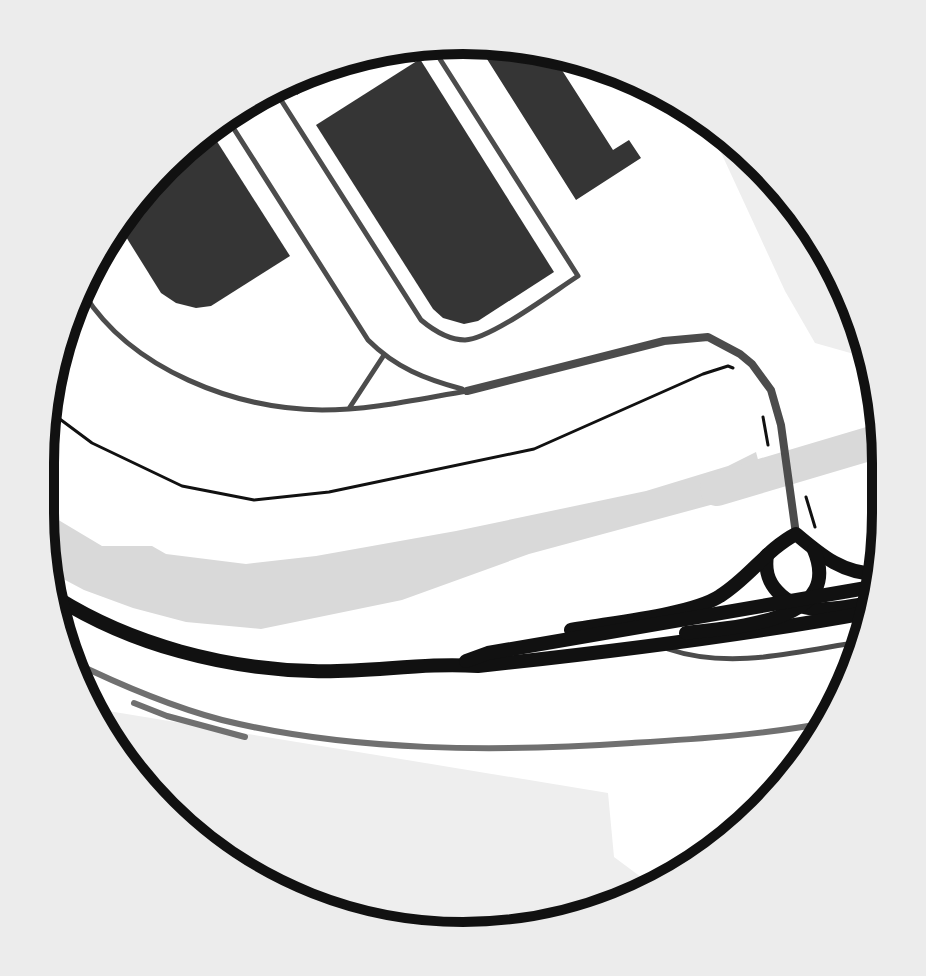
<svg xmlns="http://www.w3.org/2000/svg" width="926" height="976" font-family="'Exo 2',sans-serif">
  <rect width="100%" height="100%" fill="#fff"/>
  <!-- green -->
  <g fill="#eee">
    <polygon points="706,120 721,128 830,252 863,351 854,354 815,343 785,291"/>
    <polygon points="90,708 608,793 614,857 653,886 518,932 408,932 327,914 184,831 112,748"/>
  </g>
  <!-- water -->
  <polygon fill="#d9d9d9" points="756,452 766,490 529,554 402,600 261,629 186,622 133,608 84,590 52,573 40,513 40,509 102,546 152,546 166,554 246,564 316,556 456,531 646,491 728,466"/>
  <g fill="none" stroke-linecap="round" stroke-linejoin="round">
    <!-- river -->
    <polyline stroke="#d9d9d9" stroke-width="34" points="717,489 882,440"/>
  </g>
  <!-- building -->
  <g fill="#353535">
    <polygon points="480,48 551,53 613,150 629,140 641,158 576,200"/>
    <polygon points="420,59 554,272 478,321 464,324 443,318 433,309 316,125"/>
    <polygon points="337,68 297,95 290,84 310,77"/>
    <polygon points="211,132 290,256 211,306 196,308 176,303 161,293 118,224 128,205"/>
  </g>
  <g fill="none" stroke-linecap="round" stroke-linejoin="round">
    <!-- path -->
    <g stroke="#111" stroke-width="3">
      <polyline points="49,411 92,443 182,486 254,500 329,492 534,449 703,374 728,366 733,368"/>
      <polyline points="763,417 768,445"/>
      <polyline points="878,475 881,474"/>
      <polyline points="806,497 815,527"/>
    </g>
    <!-- service -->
    <g stroke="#4c4c4c" stroke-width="5">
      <path d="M274,89L421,320C433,330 448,340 465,340C491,339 553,292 578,276L431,45"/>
      <path d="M227,118L368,340C396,368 425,379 462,389"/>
      <path d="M84,294C132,370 235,409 322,410C370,410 419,399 467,391"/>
      <polyline points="350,407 384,355"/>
      <path d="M668,649C730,670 796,652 859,642"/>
    </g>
    <!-- minor -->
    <polyline stroke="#4c4c4c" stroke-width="8" points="467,391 664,341 708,337 740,354 752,364 771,390 781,425 796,534"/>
    <!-- primary -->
    <g stroke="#111" stroke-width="14">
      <path d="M767,555C765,569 767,580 777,591C802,619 842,608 875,602"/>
      <path d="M57,598C132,645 225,669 313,671C368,673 423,662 478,666C610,652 740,636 871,612"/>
      <path d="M571,630C608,623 691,615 720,596C749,578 767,549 796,534C822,556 843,574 878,574"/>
      <path d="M686,633C731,627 845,623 814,550"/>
      <polyline points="466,661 488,653 878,586"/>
    </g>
    <!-- rail -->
    <g stroke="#707070" stroke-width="6">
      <path d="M69,660C118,684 169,706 222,720C352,752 498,752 632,743C696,739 762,735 825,723"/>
      <polyline points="134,703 167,716 245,737"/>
    </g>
  </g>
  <!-- crop -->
  <path d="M0 0H926V976H0ZM463 54H463A409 409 0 0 1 872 463V513A409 409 0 0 1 463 922H463A409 409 0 0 1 54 513V463A409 409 0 0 1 463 54Z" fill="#ececec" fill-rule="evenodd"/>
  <path fill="none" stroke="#111" stroke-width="10" d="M463 54H463A409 409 0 0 1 872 463V513A409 409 0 0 1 463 922H463A409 409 0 0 1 54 513V463A409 409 0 0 1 463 54Z"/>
</svg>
